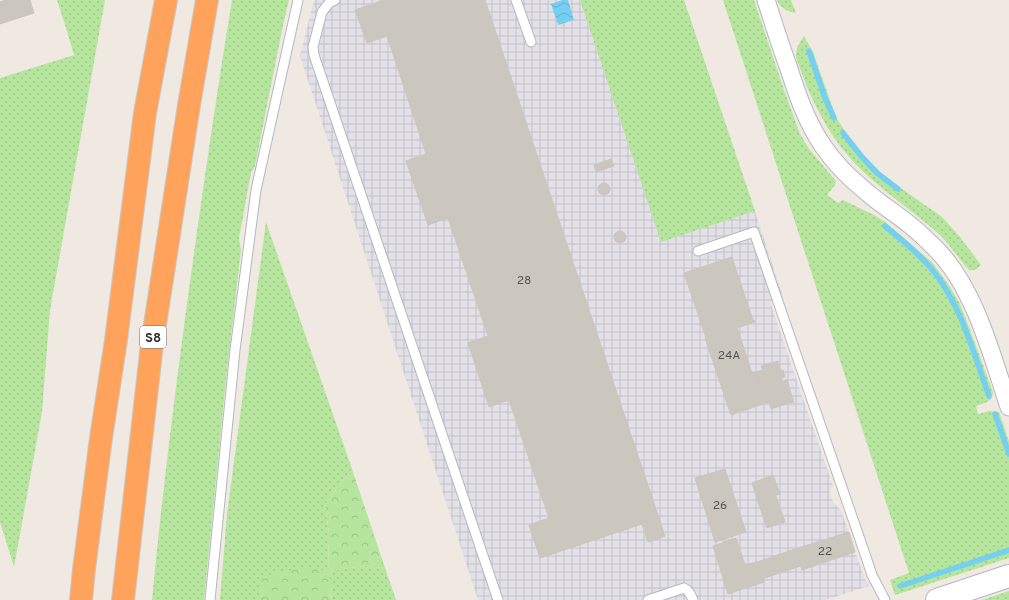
<svg xmlns="http://www.w3.org/2000/svg" width="1009" height="600" font-family="Overpass,sans-serif">
  <defs>
    <pattern id="industrial-grid" width="8" height="8" patternUnits="userSpaceOnUse"><rect width="8" height="8" fill="#e3e1e8"/><path d="M0 4h8M4 0v8" fill="none" stroke="#c3c1c7"/></pattern>
    <pattern id="grass-dots" width="8" height="8" patternUnits="userSpaceOnUse"><rect width="8" height="8" fill="#b6e59e"/><path d="M2 2h.1M6 6h.1" fill="none" stroke="#9dc588" stroke-width="1.8" stroke-linecap="round"/></pattern>
    <pattern id="forest-crowns" width="20" height="18" patternUnits="userSpaceOnUse"><rect width="20" height="18" fill="#b6e59e"/><path d="M2 6a3 3 0 1 1 6 0M12 15a3 3 0 1 1 6 0" fill="none" stroke="#9dc588"/></pattern>
    <pattern id="water-waves" width="16" height="10" patternUnits="userSpaceOnUse"><rect width="16" height="10" fill="#75cff0"/><path d="M0 5q4-4 8 0t8 0" fill="none" stroke="#66b2ce"/></pattern>
  </defs>
  <rect width="100%" height="100%" fill="#efe9e1"/>
  <!-- industrial -->
  <polygon fill="url(#industrial-grid)" points="314,0 580,0 661,241 755,211 783,297 770,302 833,486 829,491 834,504 841,510 864,577 869,586 826,600 478,600 300,56"/>
  <!-- grass -->
  <g fill="url(#grass-dots)">
    <polygon points="57,0 105,0 50,310 42,412 14,567 0,522 0,78 74,55 66,28"/>
    <path d="M232,0H289L283,25L255,166L251,173L239,238L241,250L226,379L204,600H152C163,484 178,368 194,253C206,168 218,84 232,0Z"/>
    <polygon points="580,0 684,0 755,211 661,242"/>
    <path d="M723,0H754L784,90L800,134L809,149L836,181L835,185L827,195L838,203L843,200L874,215L885,222L933,263L950,287L960,304L969,327L993,392C993,402 984,403 976,406L978,414L990,411L999,412L1009,441V558L895,595L890,580L909,573Z"/>
    <path d="M777,0H791L796,13C788,12 780,8 777,0Z"/>
    <path d="M804,36L813,52L836,117L848,136L857,148L869,162L888,179L942,217L960,237L981,265C977,269 975,271 969,270C959,259 951,246 940,235C917,214 891,197 869,177C840,151 821,121 806,84C804,78 797,62 796,56C796,48 800,42 804,36Z"/>
    <polygon points="266,222 352,469 325,504 329,535 328,571 365,566 385,568 396,600 330,600 332,586 260,577 262,600 220,600 227,514"/>
    <polygon points="1009,591 1009,600 982,600"/>
  </g>
  <!-- forest -->
  <polygon fill="url(#forest-crowns)" points="352,469 385,568 365,566 328,571 332,586 330,600 262,600 259,577 307,567 328,571 329,535 325,504"/>
  <!-- water -->
  <polygon fill="url(#water-waves)" points="562,0 568,0 574,20 558,25 551,4"/>
  <g fill="none" stroke-linecap="round" stroke-linejoin="round">
    <!-- stream -->
    <g stroke="#75cff0" stroke-width="5.5">
      <polyline points="809,51 825,98 834,118"/>
      <polyline points="843,133 862,157 877,173 898,189"/>
      <path d="M885,226C901,239 917,252 931,268C961,304 973,352 989,396"/>
      <polyline points="995,414 1009,454"/>
      <polyline points="900,586 1009,550"/>
    </g>
  </g>
  <!-- building -->
  <g fill="#cbc7bf" stroke="#cbc5ba">
    <polygon points="5,0 30,0 34,13 0,24 0,2"/>
    <polygon points="384,0 485,0 665,536 648,542 642,524 540,558 529,525 549,518 509,400 489,407 468,343 488,336 448,218 428,225 406,161 426,154 387,36 367,43 355,10"/>
    <polygon points="611,159 614,166 596,172 594,165"/>
    <circle cx="604" cy="189" r="6"/>
    <circle cx="620" cy="237" r="6"/>
    <polygon points="732,257 753,320 754,320 755,322 706,338 684,273"/>
    <polygon points="737,327 752,373 756,372 766,403 731,415 705,338"/>
    <polygon points="778,361 781,371 783,370 785,377 781,378 782,382 787,380 794,403 793,403 793,402 771,409 769,402 766,403 756,372 763,370 761,366"/>
    <polygon points="725,469 746,532 715,542 695,478"/>
    <polygon points="773,475 780,494 758,502 752,483"/>
    <polygon points="776,496 785,522 767,528 758,502"/>
    <polygon points="849,532 855,552 802,570 795,549"/>
    <polygon points="736,538 745,565 757,562 764,582 728,594 713,546"/>
    <polygon points="795,549 801,566 762,579 757,562"/>
  </g>
  <g fill="none" stroke-linecap="round" stroke-linejoin="round">
    <defs>
      <g id="lane">
        <polyline points="335,0 329,3 322,12 313,47 314,55 498,600"/>
        <polyline points="516,0 531,42"/>
        <polyline points="698,251 754,232 866,557 872,575 885,600"/>
        <polyline points="210,600 235,350 256,190 298,0"/>
        <path d="M648,600L684,588C689,590 691,595 693,600"/>
      </g>
      <path id="street" d="M766,0C773,22 780,44 788,66C797,94 806,121 823,146C834,162 847,176 862,188C877,202 894,212 910,225C919,232 928,241 936,249C975,288 992,356 1009,407"/>
      <polyline id="secondary" points="937,600 1009,576"/>
      <g id="highway">
        <polyline points="81,600 84,569 101,438 116,340 145,113 166,0"/>
        <polyline points="123,600 152,344 189,105 207,0"/>
      </g>
    </defs>
    <!-- lane casing -->
    <use href="#lane" stroke="#b4b7c1" stroke-width="11"/>
    <!-- street casing -->
    <use href="#street" stroke="#b4b7c1" stroke-width="19"/>
    <!-- secondary casing -->
    <use href="#secondary" stroke="#b4b7c1" stroke-width="24"/>
    <!-- highway casing -->
    <use href="#highway" stroke="#c9c9c9" stroke-width="24"/>
    <!-- lane -->
    <use href="#lane" stroke="#fff" stroke-width="9"/>
    <!-- street -->
    <use href="#street" stroke="#fff" stroke-width="17"/>
    <!-- secondary -->
    <use href="#secondary" stroke="#fff" stroke-width="22"/>
    <!-- highway -->
    <use href="#highway" stroke="#ffa35c" stroke-width="22"/>
  </g>
  <g text-anchor="middle" stroke-width="4" stroke-linejoin="round" paint-order="stroke">
    <!-- number labels -->
    <g font-size="12" fill="#555452">
      <text x="524" y="284">28</text>
      <text x="729" y="359">24A</text>
      <text x="720" y="509">26</text>
      <text x="825" y="555">22</text>
    </g>
    <!-- shield labels -->
    <rect fill="#fff" stroke="#6d6d6d" stroke-width="1" x="140" y="326" width="26" height="22" rx="3"/>
    <g font-size="13" font-weight="bold" fill="#2e2e2e">
      <text x="153" y="342">S8</text>
    </g>
  </g>
</svg>
